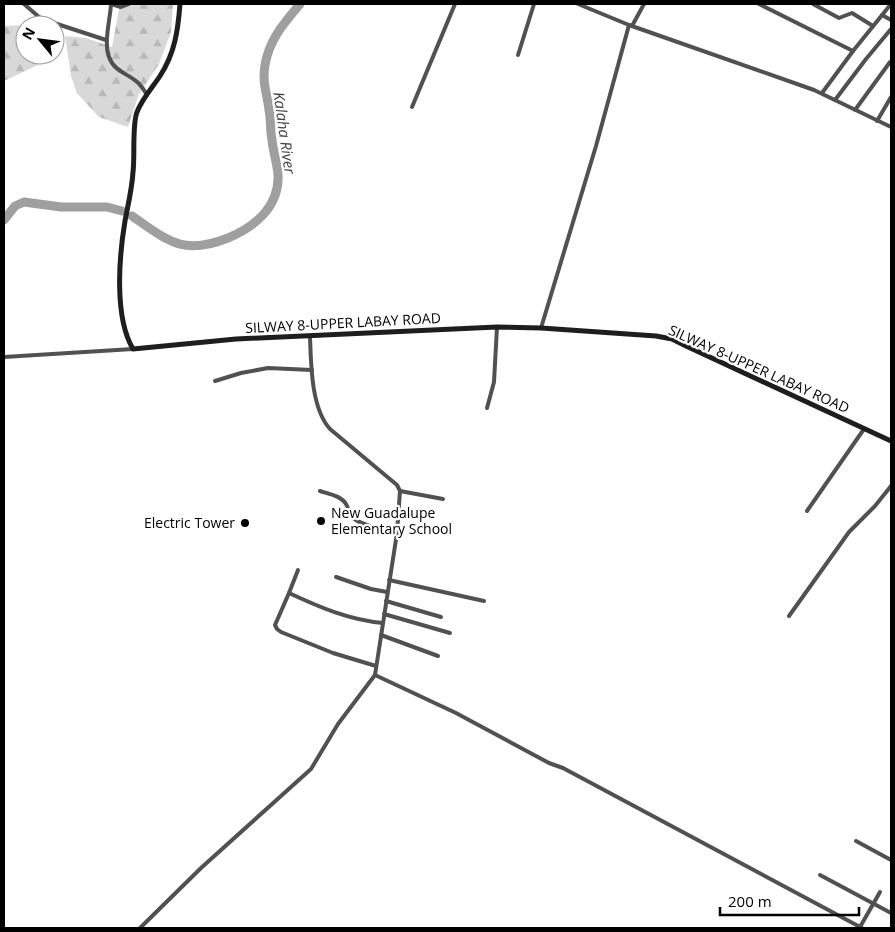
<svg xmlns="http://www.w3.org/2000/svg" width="895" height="932" font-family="'Open Sans',sans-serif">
  <defs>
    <pattern id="forest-firs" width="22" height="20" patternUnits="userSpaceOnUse" patternTransform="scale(1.25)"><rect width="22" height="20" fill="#d8d8d8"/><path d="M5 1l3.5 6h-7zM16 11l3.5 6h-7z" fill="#b8b8b8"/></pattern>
  </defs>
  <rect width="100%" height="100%" fill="#fff"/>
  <!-- forest -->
  <g fill="url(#forest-firs)">
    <polygon points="120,4 173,4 171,32 159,64 139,94 128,127 99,117 77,93 71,76 65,36 86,38 112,47"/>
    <polygon points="25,25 25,55 39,55 42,63 4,81 4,26"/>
  </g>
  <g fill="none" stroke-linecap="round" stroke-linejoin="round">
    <!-- river -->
    <g stroke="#9f9f9f" stroke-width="9">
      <path d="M132,216C168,241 183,256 228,238C255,227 280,206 278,174C277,163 273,151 272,140C270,130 271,120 269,110C267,93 262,83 265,65C269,40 284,23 300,4"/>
      <polyline points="4,220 15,206 24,202 61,207 107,207 122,211"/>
    </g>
    <!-- minor -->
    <g stroke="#515151" stroke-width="4">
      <polyline points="24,4 39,17 48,21 106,40"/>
      <path d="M111,4C110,26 97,58 122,72C135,80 139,81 147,95"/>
      <polyline points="111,4 121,7 129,4"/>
      <polyline points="578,4 629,25 814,90 891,127"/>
      <polyline points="759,4 853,51"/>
      <polyline points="813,4 839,18 852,13 873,26"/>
      <polyline points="882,15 891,20"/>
      <polyline points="632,26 644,4"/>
      <polyline points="518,55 534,4"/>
      <polyline points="822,93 853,51 891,4"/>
      <polyline points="835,100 866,59 891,29"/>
      <polyline points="412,107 455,4"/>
      <polyline points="855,110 890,62"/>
      <polyline points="877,121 891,97"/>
      <polyline points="541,328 596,146 629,25"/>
      <polyline points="4,357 133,349"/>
      <polyline points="215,381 241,373 268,368 312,370"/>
      <polyline points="487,408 494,382 497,327"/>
      <path d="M320,491C329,494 343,496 347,506C349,509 349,514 352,517C361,526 385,530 397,533"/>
      <polyline points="400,491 443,499"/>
      <polyline points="807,511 864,429"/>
      <polyline points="336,577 371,589 387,592"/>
      <polyline points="389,580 484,601"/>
      <polyline points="289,593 298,570"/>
      <polyline points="386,601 441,617"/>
      <polyline points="384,614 450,633"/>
      <polyline points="789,616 849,532 875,506 891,486"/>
      <polyline points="381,635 438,656"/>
      <path d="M376,666L333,653L281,632L277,629L275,625L289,593C319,607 349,620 383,623"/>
      <polyline points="375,675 456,713 549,763 563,768 862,928"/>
      <polyline points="856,841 891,860"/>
      <polyline points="820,875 891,913"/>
      <polyline points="860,927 880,892"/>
      <path d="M140,928L201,868L311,769L338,724L375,675L397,533L400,491L397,485L330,429C311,408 311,364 310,337"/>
    </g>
    <!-- secondary -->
    <path stroke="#1e1e1e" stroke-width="5" d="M180,4C178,30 175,53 160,76C152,88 142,99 137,112C132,124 135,157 133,172C132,189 128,205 125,221C119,257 114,317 133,349L236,339L497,327L541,328L656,336L672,339L686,346L891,441"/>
  </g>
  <!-- markers -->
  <g fill="#000" stroke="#fff" stroke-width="2">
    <circle cx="321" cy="521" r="5"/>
    <circle cx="245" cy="523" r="5"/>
  </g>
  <g text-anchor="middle" stroke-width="4.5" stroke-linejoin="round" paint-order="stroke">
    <!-- street labels -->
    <g font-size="14" fill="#000" stroke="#fff">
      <text transform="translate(343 323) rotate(-3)" y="5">SILWAY 8-UPPER LABAY ROAD</text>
      <text transform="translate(759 369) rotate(24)" y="5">SILWAY 8-UPPER LABAY ROAD</text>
    </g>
    <!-- poi labels -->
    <g font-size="14" fill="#000" stroke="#fff" text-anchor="start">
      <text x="331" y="518">New Guadalupe<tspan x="331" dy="16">Elementary School</tspan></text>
      <text x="235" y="528" text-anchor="end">Electric Tower</text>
    </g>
    <!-- water labels -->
    <g font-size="15" font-style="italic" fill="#404040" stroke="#fff">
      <text transform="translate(284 133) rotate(82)" y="5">Kalaha River</text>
    </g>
  </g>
  <!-- border -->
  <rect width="895" height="932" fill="none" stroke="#000000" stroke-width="10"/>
  <!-- north arrow -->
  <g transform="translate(40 40) rotate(299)"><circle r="24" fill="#ffffff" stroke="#999999"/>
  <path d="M0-4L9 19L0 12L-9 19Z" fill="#000000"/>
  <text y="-8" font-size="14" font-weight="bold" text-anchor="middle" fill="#000000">N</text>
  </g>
  <!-- scale -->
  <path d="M720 907v8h139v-8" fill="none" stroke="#000000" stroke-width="2.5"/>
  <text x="728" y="907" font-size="15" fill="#000000" stroke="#ffffff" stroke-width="4" paint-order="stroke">200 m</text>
</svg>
